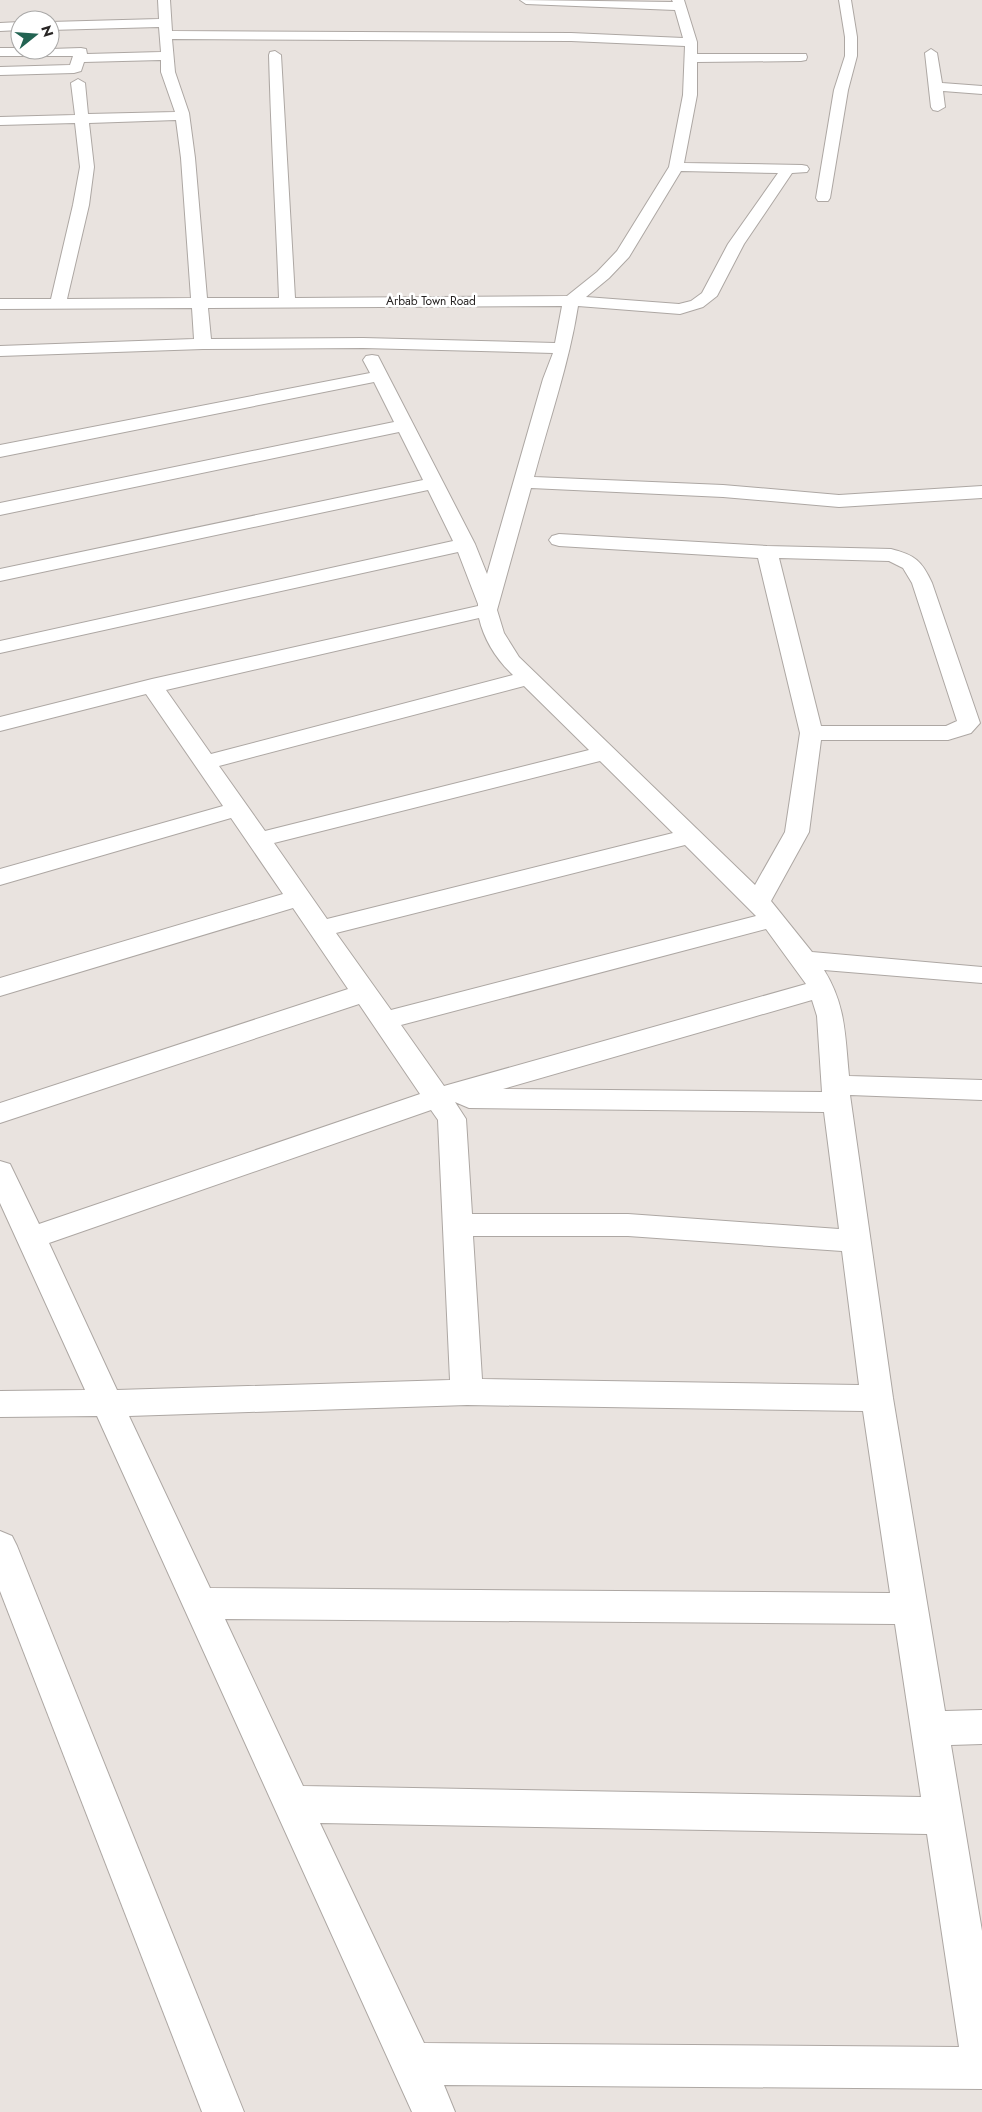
<svg xmlns="http://www.w3.org/2000/svg" width="982" height="2112" font-family="Jost,sans-serif">
  <rect width="100%" height="100%" fill="#e9e3df"/>
  <g fill="none" stroke-linecap="round" stroke-linejoin="round">
    <defs>
      <g id="minor">
        <path d="M158,0H170L172,31L571,33L683,38L675,10L526,4L520,0L673,2L672,0H684L697,42V54H806L807,57L806,60L801,61L697,62V95L684,163L802,165L807,166L809,169L807,172L792,173L744,244L717,296L703,307L680,314L578,306C569,364 549,420 534,477L723,485L839,495L982,486V498L839,507L723,497L531,488L497,610L504,633L519,657L755,885L785,832L800,733L758,558L559,546L552,544L549,540L552,536L559,534L767,546L891,549C915,555 922,561 932,583L980,723L971,733L948,740H821L809,832L771,901L812,952L982,967V983L824,970C846,1005 845,1036 849,1076L982,1080V1100L850,1095L893,1398L945,1711L982,1710V1744L951,1745L982,1931V2089L444,2085L455,2112H412L97,1416L0,1417V1391L85,1390L0,1203V1161L10,1164L39,1224L420,1094L359,1004L0,1123V1103L348,989L293,908L0,996V978L283,894L231,818L0,885V869L223,806L146,694L0,731V717L152,679L478,606V604L458,552L0,653V641L453,541L428,490L0,581V569L423,480L399,432L0,515V503L394,422L374,382L0,457V445L370,373L363,360L366,356L372,355L378,356L475,544L487,574L543,379L553,353L363,348L203,349L0,356V346L194,339L192,308L0,309V299H51L73,205L80,167L75,123L0,125V117L75,115L71,83L78,79L85,83L88,114L175,112L161,72V60L84,62L81,71L74,73L0,75V67L70,65L73,56H0V48H20V50L81,48L86,49L87,54L161,52L159,27L50,30V22L159,19ZM172,39L571,41L685,46L683,95L669,167L617,251L597,272L567,296L295,298L281,55L275,51L270,52L269,55C271,136 276,217 279,298H207L195,158L189,113L175,72ZM176,120L181,158L191,298L67,299L89,205L94,167L89,123ZM681,171L778,173L728,244L702,293L691,301L679,304L586,297L609,278L629,257ZM562,306L555,343L363,338L211,339L208,308ZM779,558L889,561L903,568L912,583L957,721L946,726H821ZM479,618C484,640 497,660 513,675L211,754L166,690ZM524,686L589,750L265,831L219,766ZM600,761L673,833L327,919L274,843ZM685,845L756,916L391,1010L336,933ZM766,929L806,984L444,1086L401,1025ZM812,1000L817,1016L822,1092L503,1089ZM455,1102L469,1108L824,1112L839,1229L628,1214H472L466,1119ZM431,1110L438,1120L450,1380L117,1390L49,1243ZM473,1236H628L842,1251L859,1385L482,1379ZM467,1405L863,1411L890,1593L210,1588L129,1416ZM225,1619L895,1624L921,1797L303,1786ZM320,1823L927,1834L959,2047L424,2043Z"/>
        <polygon points="839,0 851,0 857,37 857,56 848,90 830,198 828,201 818,201 816,198 834,90 845,56 845,37"/>
        <polygon points="20,22 20,30 0,31 0,23"/>
        <polygon points="931,49 937,53 942,83 982,86 982,94 943,91 945,107 938,111 933,110 931,107 925,53"/>
        <polygon points="0,1531 12,1536 17,1546 244,2112 202,2112 0,1591"/>
      </g>
    </defs>
    <!-- minor casing -->
    <use href="#minor" stroke="#ada7a3" stroke-width="2"/>
    <!-- minor -->
    <use href="#minor" fill="#fff" fill-rule="evenodd"/>
  </g>
  <g text-anchor="middle" stroke-width="5" stroke-linejoin="round" paint-order="stroke">
    <!-- far-street labels -->
    <g font-size="12" fill="#282524" stroke="#fff">
      <text x="431" y="305">Arbab Town Road</text>
    </g>
  </g>
  <!-- north arrow -->
  <g transform="translate(35 35) rotate(73)"><circle r="24" fill="#ffffff" stroke="#a9a8a7"/>
  <path d="M0-4L9 19L0 12L-9 19Z" fill="#226352"/>
  <text y="-8" font-size="14" font-weight="bold" text-anchor="middle" fill="#282524">N</text>
  </g>
</svg>
